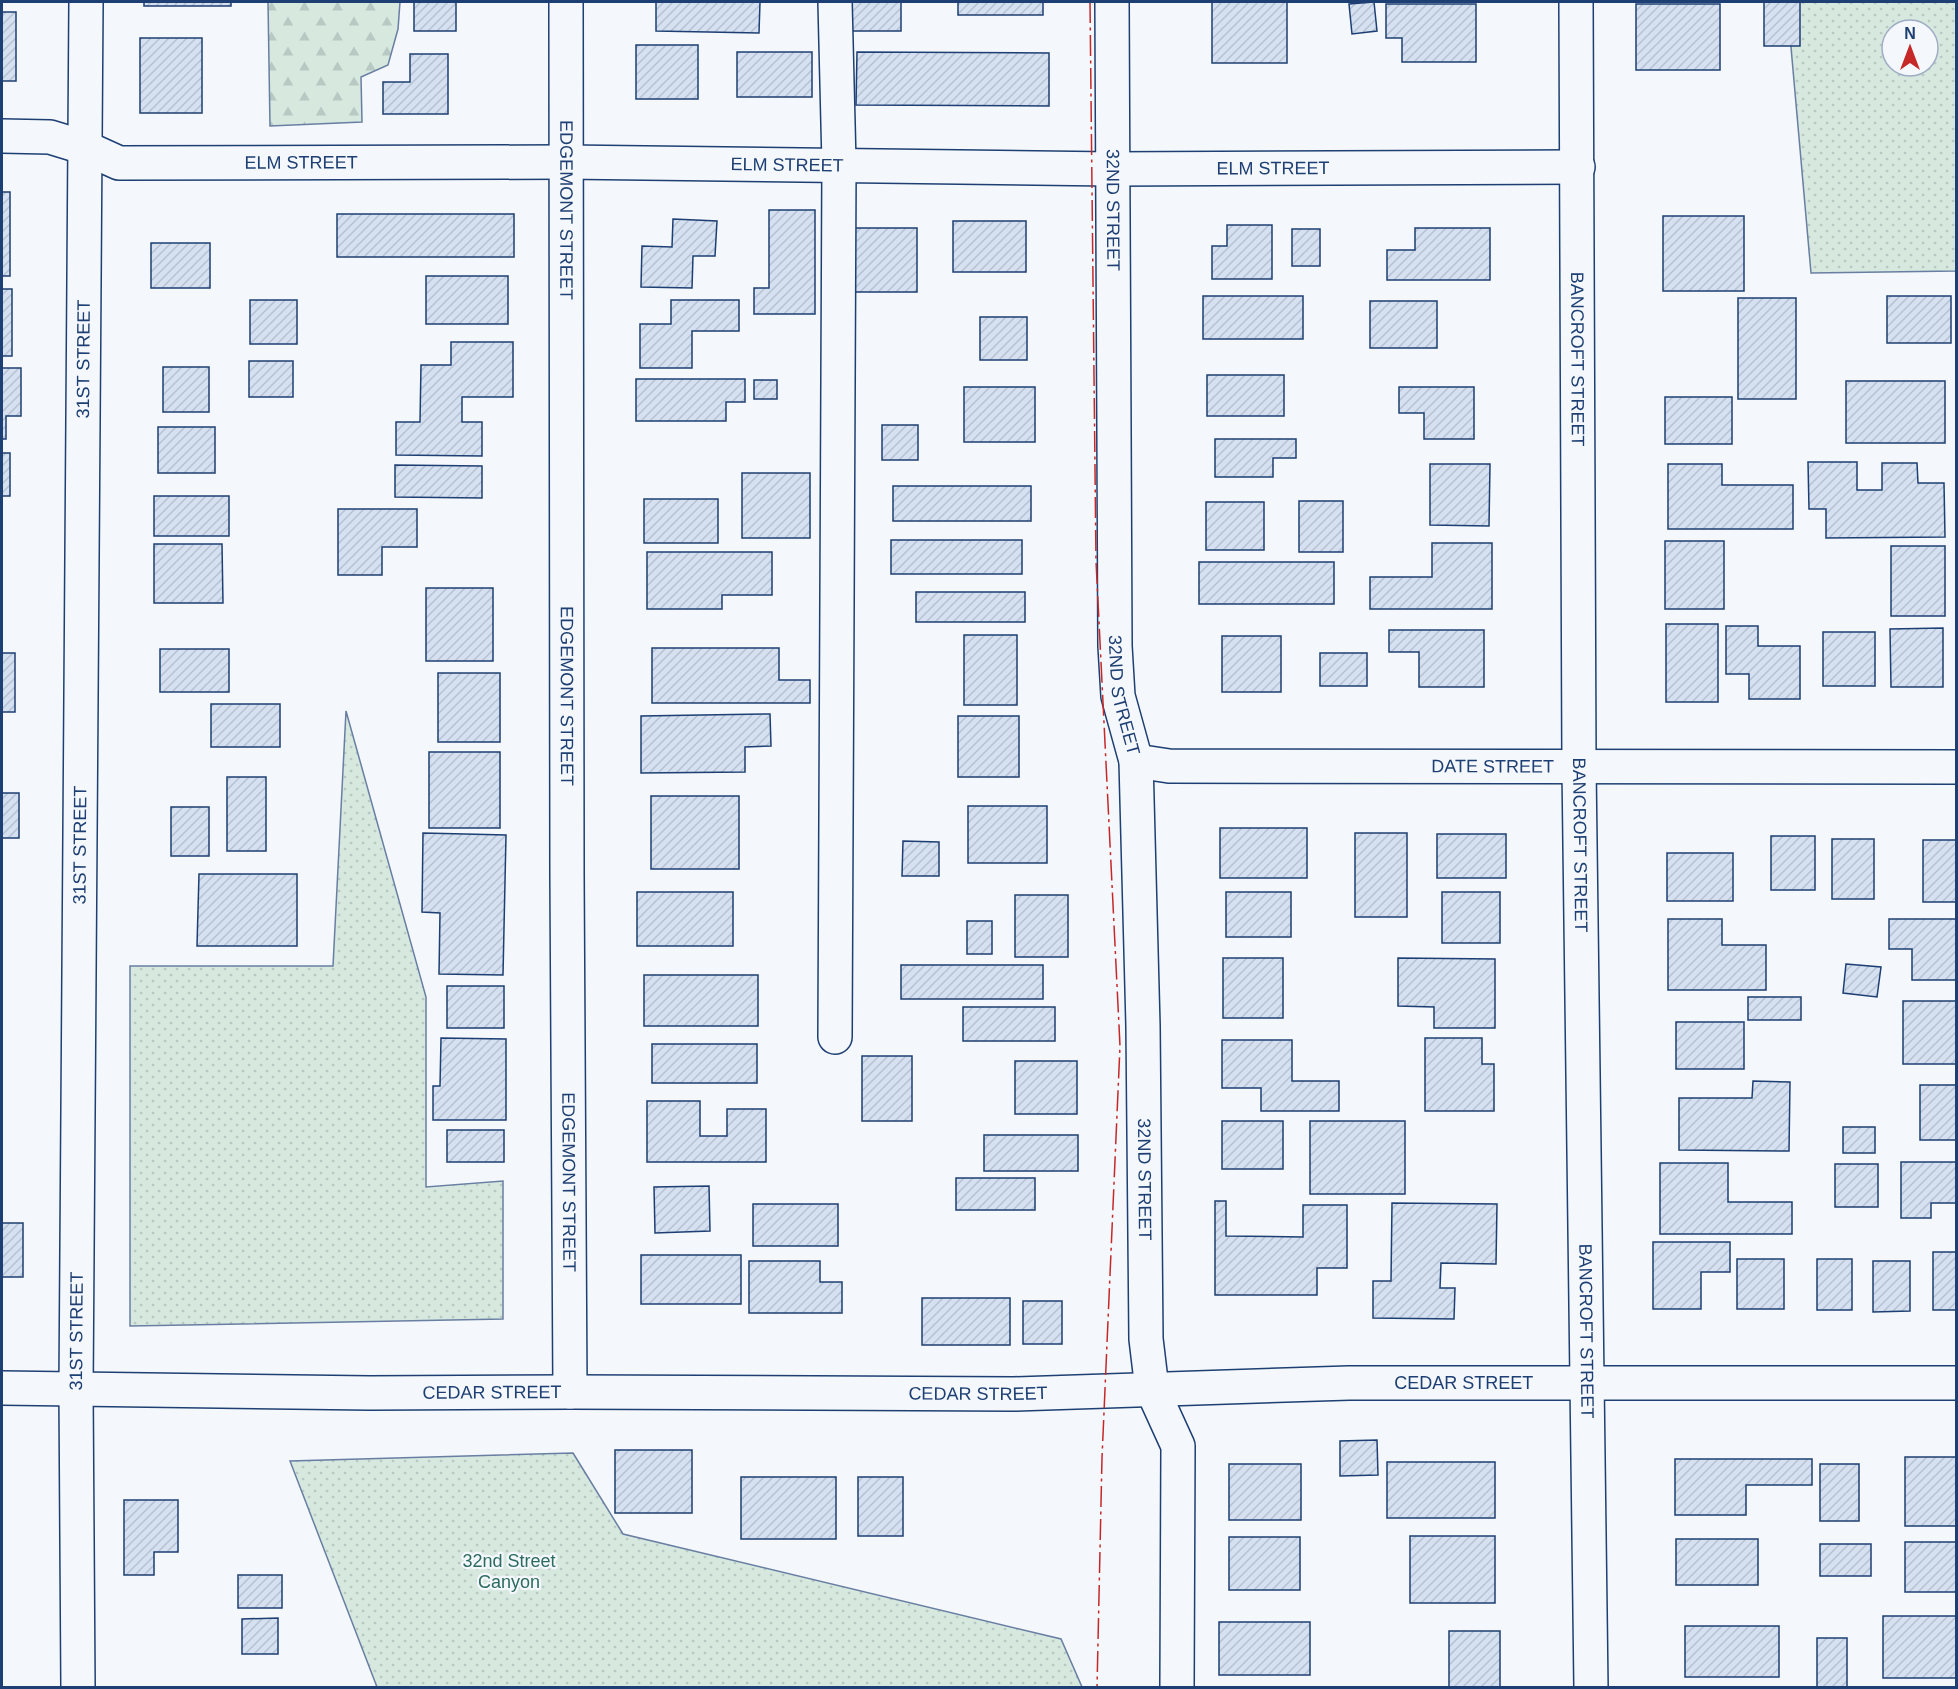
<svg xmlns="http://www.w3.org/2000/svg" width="1958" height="1689" font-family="Arial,sans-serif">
  <defs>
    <pattern id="green-dots" width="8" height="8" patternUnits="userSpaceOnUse" patternTransform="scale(1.5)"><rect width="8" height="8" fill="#d7e8df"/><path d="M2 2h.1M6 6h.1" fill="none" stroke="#b8c8c3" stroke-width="1.8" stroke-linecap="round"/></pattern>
    <pattern id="forest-firs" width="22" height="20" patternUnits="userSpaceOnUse" patternTransform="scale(1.5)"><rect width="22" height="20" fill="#d7e8df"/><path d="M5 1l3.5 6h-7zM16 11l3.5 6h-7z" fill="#b8c8c3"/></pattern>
    <pattern id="building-hatch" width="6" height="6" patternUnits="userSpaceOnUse" patternTransform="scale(1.5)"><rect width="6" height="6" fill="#d5e0f0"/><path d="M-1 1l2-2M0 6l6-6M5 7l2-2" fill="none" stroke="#b6c1d1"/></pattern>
  </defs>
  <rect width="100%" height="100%" fill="#f4f7fb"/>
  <!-- green -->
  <g fill="url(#green-dots)" stroke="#687fa3" stroke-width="1.5" fill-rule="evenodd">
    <path d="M1787,2H1956V271L1811,273ZM1892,30H1928V66H1892Z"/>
    <polygon points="346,711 426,997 426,1187 503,1181 503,1319 130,1326 130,966 333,966"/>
    <polygon points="573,1453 623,1534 1061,1639 1082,1687 377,1687 290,1461"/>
  </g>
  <!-- forest -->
  <polygon fill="url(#forest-firs)" stroke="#687fa3" stroke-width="1.5" points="268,2 400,2 398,29 388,65 361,77 362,122 270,126"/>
  <!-- building -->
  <g fill="url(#building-hatch)" stroke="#1d3f73" stroke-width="1.5">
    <rect x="144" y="2" width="87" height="4"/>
    <rect x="414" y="2" width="42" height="29"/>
    <polygon points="656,2 760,2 759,33 656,31"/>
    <rect x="850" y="2" width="51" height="29"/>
    <rect x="958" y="2" width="85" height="13"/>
    <rect x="1212" y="2" width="75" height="61"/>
    <polygon points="1374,2 1377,31 1352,34 1349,4"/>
    <rect x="1764" y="2" width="36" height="44"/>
    <polygon points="1386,4 1476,4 1476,62 1402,62 1402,38 1386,38"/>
    <rect x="1636" y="4" width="84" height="66"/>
    <rect x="2" y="12" width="14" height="69"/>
    <rect x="140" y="38" width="62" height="75"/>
    <rect x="636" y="45" width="62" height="54"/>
    <rect x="737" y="52" width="75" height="45"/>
    <polygon points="857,52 1049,53 1049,106 856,105"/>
    <polygon points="410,54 448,54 448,114 383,114 383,82 410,82"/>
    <rect x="2" y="192" width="8" height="84"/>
    <polygon points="769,210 815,210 815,314 754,314 754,288 769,288"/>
    <rect x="337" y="214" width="177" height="43"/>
    <rect x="1663" y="216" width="81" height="75"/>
    <polygon points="673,219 717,221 715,256 693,256 692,288 641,287 642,246 672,247"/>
    <rect x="953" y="221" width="73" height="51"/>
    <polygon points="1227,225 1272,225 1272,279 1212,279 1212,246 1227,246"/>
    <rect x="853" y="228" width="64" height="64"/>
    <polygon points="1415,228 1490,228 1490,280 1387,280 1387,250 1415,250"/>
    <rect x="1292" y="229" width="28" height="37"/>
    <rect x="151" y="243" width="59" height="45"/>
    <rect x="426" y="276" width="82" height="48"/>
    <rect x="2" y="289" width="10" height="67"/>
    <rect x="1203" y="296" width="100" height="43"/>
    <rect x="1887" y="296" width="64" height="47"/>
    <rect x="1738" y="298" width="58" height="101"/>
    <rect x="250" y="300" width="47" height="44"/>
    <polygon points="671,300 739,300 739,331 692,331 692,368 640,368 640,324 671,324"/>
    <rect x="1370" y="301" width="67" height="47"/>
    <rect x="980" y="317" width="47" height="43"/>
    <polygon points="451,342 513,342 513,397 462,397 462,422 482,422 482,456 396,455 396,422 420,422 421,365 451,365"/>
    <rect x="249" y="361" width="44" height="36"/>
    <rect x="163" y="367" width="46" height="45"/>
    <polygon points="2,368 21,368 21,416 6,416 6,439 2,439"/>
    <rect x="1207" y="375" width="77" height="41"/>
    <polygon points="636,379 745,379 745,402 726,402 726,421 636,421"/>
    <rect x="754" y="380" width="23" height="19"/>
    <rect x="1846" y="381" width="99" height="62"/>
    <rect x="964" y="387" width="71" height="55"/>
    <polygon points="1399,387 1474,387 1474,439 1424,439 1424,413 1399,413"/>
    <rect x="1665" y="397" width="67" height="47"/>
    <rect x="882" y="425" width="36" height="35"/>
    <rect x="158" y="427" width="57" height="46"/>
    <polygon points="1215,439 1296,439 1296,458 1273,458 1273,477 1215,477"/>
    <rect x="2" y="453" width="8" height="43"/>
    <polygon points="1808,462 1857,462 1857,490 1882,490 1882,463 1917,463 1918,483 1944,483 1945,537 1826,538 1826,509 1809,509"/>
    <polygon points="1430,464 1490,464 1489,526 1430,525"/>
    <polygon points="1668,464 1722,464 1722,485 1793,485 1793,529 1668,529"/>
    <polygon points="395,465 482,466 482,498 395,497"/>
    <rect x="742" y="473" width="68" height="65"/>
    <rect x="893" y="486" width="138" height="35"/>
    <rect x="154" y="496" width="75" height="40"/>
    <rect x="644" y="499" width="74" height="44"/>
    <rect x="1299" y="501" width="44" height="51"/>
    <rect x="1206" y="502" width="58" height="48"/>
    <polygon points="338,509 417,509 417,547 382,547 382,575 338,575"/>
    <rect x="891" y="540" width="131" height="34"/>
    <rect x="1665" y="541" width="59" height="68"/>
    <polygon points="1432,543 1492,543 1492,609 1370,609 1370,577 1432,577"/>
    <polygon points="154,544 222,544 223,603 154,603"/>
    <rect x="1891" y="546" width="54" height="70"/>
    <polygon points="647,552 772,552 772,595 722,595 722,609 647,609"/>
    <rect x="1199" y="562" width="135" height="42"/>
    <rect x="426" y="588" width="67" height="73"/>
    <rect x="916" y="592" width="109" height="30"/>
    <rect x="1666" y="624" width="52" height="78"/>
    <polygon points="1726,626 1758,626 1758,646 1800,646 1800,699 1749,699 1749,674 1726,674"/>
    <polygon points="1943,628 1943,687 1891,687 1890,629"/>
    <polygon points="1389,630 1484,630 1484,687 1419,687 1419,652 1389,652"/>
    <rect x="1823" y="632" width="52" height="54"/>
    <rect x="964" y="635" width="53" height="70"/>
    <rect x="1222" y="636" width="59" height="56"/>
    <polygon points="652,648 779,648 779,680 810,680 810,703 652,703"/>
    <rect x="160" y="649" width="69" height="43"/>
    <rect x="2" y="653" width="13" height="59"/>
    <rect x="1320" y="653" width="47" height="33"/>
    <rect x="438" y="673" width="62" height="69"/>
    <rect x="211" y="704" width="69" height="43"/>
    <polygon points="770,714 771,746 745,747 745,772 641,773 641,716"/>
    <rect x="958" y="716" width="61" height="61"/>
    <rect x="429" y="752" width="71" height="76"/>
    <rect x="227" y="777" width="39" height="74"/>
    <rect x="2" y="793" width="17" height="45"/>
    <rect x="651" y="796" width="88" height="73"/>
    <rect x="968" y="806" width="79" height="57"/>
    <rect x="171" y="807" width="38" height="49"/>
    <rect x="1220" y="828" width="87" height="50"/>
    <polygon points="423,833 506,835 503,975 439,974 440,913 422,912"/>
    <rect x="1355" y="833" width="52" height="84"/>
    <rect x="1437" y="834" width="69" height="44"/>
    <rect x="1771" y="836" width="44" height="54"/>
    <rect x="1832" y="839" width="42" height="60"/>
    <rect x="1923" y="840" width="33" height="62"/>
    <polygon points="903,841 939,842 939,876 902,876"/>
    <rect x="1667" y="853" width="66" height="48"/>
    <polygon points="199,874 297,874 297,946 197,946"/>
    <rect x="637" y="892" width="96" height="54"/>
    <rect x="1226" y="892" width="65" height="45"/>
    <rect x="1442" y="892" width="58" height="51"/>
    <rect x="1015" y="895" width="53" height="62"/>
    <polygon points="1668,919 1722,919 1722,945 1766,945 1766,990 1668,990"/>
    <polygon points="1889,919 1956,919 1956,980 1912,980 1912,949 1889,949"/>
    <rect x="967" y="921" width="25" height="33"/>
    <rect x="1223" y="958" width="60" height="60"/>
    <polygon points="1398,958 1495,959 1495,1028 1434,1028 1434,1007 1398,1006"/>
    <polygon points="1846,964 1881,967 1877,997 1843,993"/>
    <rect x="901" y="965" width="142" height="34"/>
    <rect x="644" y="975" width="114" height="51"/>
    <rect x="447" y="986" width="57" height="42"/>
    <rect x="1748" y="997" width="53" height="23"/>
    <rect x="1903" y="1001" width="53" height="63"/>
    <rect x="963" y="1007" width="92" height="34"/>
    <rect x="1676" y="1022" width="68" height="47"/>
    <polygon points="441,1038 506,1039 506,1120 433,1120 433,1086 440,1086"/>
    <polygon points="1425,1038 1482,1038 1482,1064 1494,1064 1494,1111 1425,1111"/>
    <polygon points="1222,1040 1292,1040 1292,1081 1339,1081 1339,1111 1261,1111 1261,1088 1222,1088"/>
    <rect x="652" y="1044" width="105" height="39"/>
    <rect x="862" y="1056" width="50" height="65"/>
    <rect x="1015" y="1061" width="62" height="53"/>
    <polygon points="1753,1081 1790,1082 1789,1151 1679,1150 1679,1098 1752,1098"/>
    <rect x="1920" y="1085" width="36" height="55"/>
    <polygon points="647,1101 700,1101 700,1136 727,1136 727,1109 766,1109 766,1162 647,1162"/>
    <rect x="1222" y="1121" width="61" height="48"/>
    <rect x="1310" y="1121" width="95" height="73"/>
    <rect x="1843" y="1127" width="32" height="26"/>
    <rect x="447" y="1130" width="57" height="32"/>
    <rect x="984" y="1135" width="94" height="36"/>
    <polygon points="1901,1162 1956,1162 1956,1203 1931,1203 1931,1218 1901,1218"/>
    <polygon points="1660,1163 1728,1163 1728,1202 1792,1202 1792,1234 1660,1234"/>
    <rect x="1835" y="1164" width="43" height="43"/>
    <rect x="956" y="1178" width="79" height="32"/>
    <polygon points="709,1186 710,1231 655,1233 654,1187"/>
    <polygon points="1215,1201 1226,1201 1226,1236 1303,1237 1303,1205 1347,1205 1347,1268 1317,1268 1317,1295 1215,1295"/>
    <polygon points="1392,1203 1497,1204 1496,1264 1441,1263 1440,1288 1455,1288 1454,1319 1373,1318 1373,1281 1391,1281"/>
    <rect x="753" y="1204" width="85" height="42"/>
    <rect x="2" y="1223" width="21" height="54"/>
    <polygon points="1653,1242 1730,1242 1730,1272 1701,1272 1701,1309 1653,1309"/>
    <rect x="1933" y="1252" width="23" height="58"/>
    <rect x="641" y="1255" width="100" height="49"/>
    <rect x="1737" y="1259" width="47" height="50"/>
    <rect x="1817" y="1259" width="35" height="51"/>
    <polygon points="749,1261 820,1261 820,1282 842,1282 842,1313 749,1313"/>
    <polygon points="1873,1261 1910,1261 1910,1311 1873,1312"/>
    <rect x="922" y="1298" width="88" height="47"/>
    <rect x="1023" y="1301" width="39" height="43"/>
    <polygon points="1377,1440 1378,1475 1340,1476 1340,1441"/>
    <rect x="615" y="1450" width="77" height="63"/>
    <rect x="1905" y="1457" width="51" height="69"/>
    <polygon points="1675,1459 1812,1459 1812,1485 1746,1485 1746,1515 1675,1515"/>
    <rect x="1387" y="1462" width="108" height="56"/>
    <rect x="1229" y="1464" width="72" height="56"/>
    <rect x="1820" y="1464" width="39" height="57"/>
    <rect x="741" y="1477" width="95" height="62"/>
    <rect x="858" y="1477" width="45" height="59"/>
    <polygon points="124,1500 178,1500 178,1552 154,1552 154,1575 124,1575"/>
    <rect x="1410" y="1536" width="85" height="67"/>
    <rect x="1229" y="1537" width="71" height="53"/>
    <rect x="1676" y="1539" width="82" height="46"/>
    <rect x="1905" y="1542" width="51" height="50"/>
    <rect x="1820" y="1544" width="51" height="32"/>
    <rect x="238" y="1575" width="44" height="33"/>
    <rect x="1883" y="1616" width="73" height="62"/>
    <polygon points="278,1618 278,1654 242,1654 242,1619"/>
    <rect x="1219" y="1622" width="91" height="53"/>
    <rect x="1685" y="1626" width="94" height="51"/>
    <rect x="1449" y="1631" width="51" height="56"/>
    <rect x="1817" y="1638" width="30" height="50"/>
  </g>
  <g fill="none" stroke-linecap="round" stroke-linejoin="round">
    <defs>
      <g id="minor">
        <path id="s1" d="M566,2L567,874L570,1392"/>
        <path id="s2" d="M1112,2L1115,646L1118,696L1136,761L1143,1026L1146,1339L1152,1389L1178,1446L1177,1688"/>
        <path id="s3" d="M1576,2L1579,767L1591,1688"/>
        <path id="s4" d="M2,136L50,137L86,148L119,163L565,162L1112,169L1578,167"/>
        <path id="s5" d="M1136,761L1169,766L1956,767"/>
        <polyline points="835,1037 839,164 835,2"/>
        <path id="s6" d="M2,1388L370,1393L570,1392L1014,1394L1349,1383H1956"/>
        <path id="s7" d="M78,1688L76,1390L86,2"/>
      </g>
    </defs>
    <!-- minor casing -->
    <use href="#minor" stroke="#1d3f73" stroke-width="36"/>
    <!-- minor -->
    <use href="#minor" stroke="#f4f7fb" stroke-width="33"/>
    <!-- power -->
    <polyline stroke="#c62828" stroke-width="1.5" stroke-dasharray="21 4.5 3 4.5" stroke-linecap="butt" points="1090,2 1096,561 1120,1046 1102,1458 1097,1688"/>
  </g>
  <g text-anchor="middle" stroke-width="4.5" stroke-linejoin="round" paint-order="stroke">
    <!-- street labels -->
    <g font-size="18" fill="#1d3f73" stroke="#f4f7fb">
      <text dy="6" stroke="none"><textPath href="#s4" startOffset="304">ELM STREET</textPath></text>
      <text dy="6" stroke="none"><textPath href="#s4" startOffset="790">ELM STREET</textPath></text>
      <text dy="6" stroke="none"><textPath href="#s4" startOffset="1276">ELM STREET</textPath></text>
      <text dy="6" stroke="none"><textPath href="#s1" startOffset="208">EDGEMONT STREET</textPath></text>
      <text dy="6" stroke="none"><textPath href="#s2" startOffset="208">32ND STREET</textPath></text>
      <text dy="6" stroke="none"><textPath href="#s7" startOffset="1329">31ST STREET</textPath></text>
      <text dy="6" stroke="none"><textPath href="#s3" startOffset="357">BANCROFT STREET</textPath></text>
      <text dy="6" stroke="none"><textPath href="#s2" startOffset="694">32ND STREET</textPath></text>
      <text dy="6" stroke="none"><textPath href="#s1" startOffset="694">EDGEMONT STREET</textPath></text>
      <text dy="6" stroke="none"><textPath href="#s5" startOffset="357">DATE STREET</textPath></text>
      <text dy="6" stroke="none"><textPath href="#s7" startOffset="843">31ST STREET</textPath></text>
      <text dy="6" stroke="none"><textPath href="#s3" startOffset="843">BANCROFT STREET</textPath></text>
      <text dy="6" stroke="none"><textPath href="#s2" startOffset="1180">32ND STREET</textPath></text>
      <text dy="6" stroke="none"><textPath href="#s1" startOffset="1180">EDGEMONT STREET</textPath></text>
      <text dy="6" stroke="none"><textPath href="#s7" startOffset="357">31ST STREET</textPath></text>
      <text dy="6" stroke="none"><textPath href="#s3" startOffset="1329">BANCROFT STREET</textPath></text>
      <text dy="6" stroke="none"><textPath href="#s6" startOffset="1462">CEDAR STREET</textPath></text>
      <text dy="6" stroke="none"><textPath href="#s6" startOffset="490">CEDAR STREET</textPath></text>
      <text dy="6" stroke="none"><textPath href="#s6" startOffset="976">CEDAR STREET</textPath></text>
    </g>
    <!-- park labels -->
    <g font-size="18" fill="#2c6c60" stroke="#f4f7fb">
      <text x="509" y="1567">32nd Street<tspan x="509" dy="21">Canyon</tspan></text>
    </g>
  </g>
  <!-- border -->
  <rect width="1958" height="1689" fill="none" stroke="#1d3f73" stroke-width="6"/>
  <!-- north arrow -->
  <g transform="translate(1910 48)"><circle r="28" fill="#f4f7fb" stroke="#9eadc5" stroke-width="1.5"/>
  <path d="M0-4.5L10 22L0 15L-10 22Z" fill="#c62828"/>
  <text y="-9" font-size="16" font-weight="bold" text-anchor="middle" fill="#1d3f73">N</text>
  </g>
</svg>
